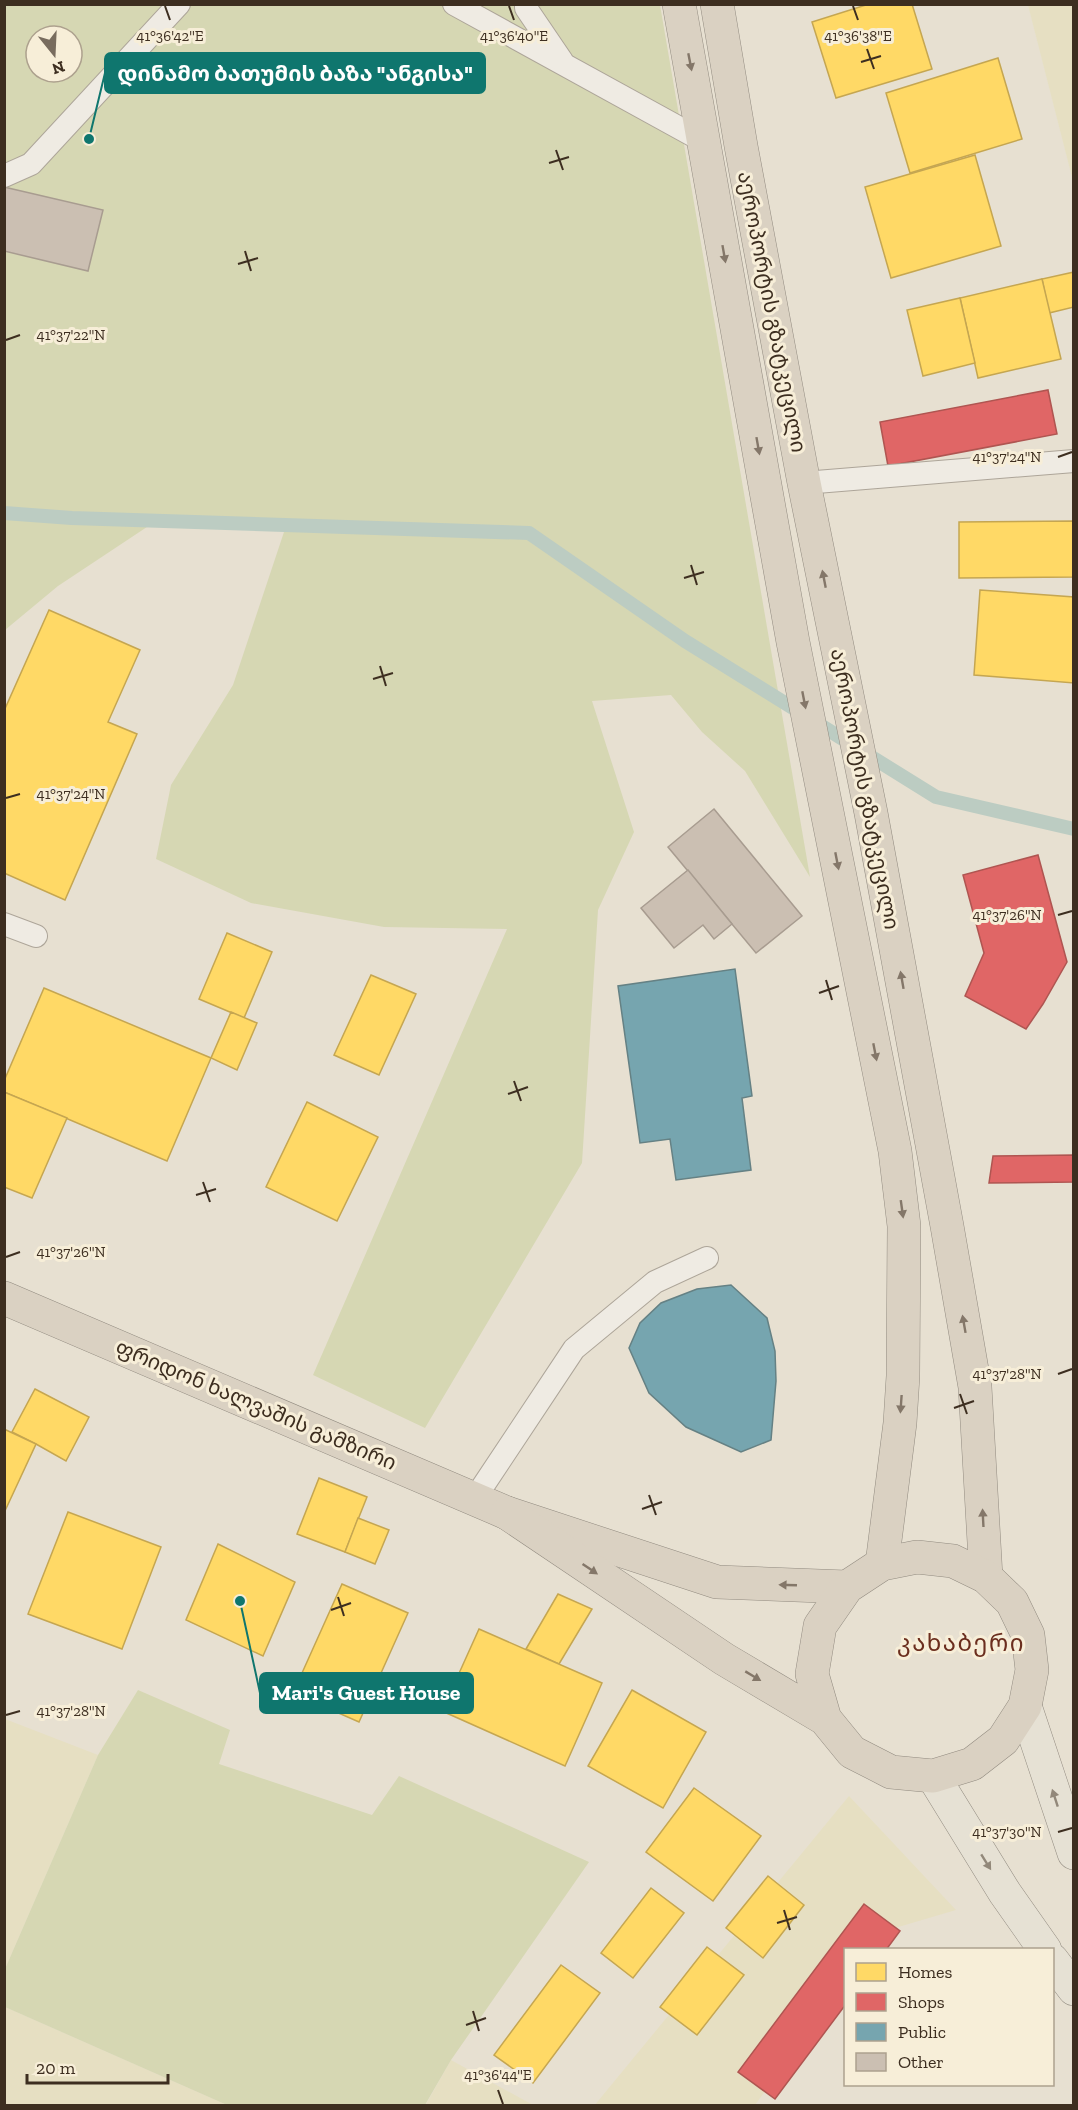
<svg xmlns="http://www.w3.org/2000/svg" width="1078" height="2110" font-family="'Zilla Slab','Noto Sans Georgian',serif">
  <rect width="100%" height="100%" fill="#e7e0d1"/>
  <!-- farmland -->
  <g fill="#e6dfc2">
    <polygon points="1028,5 1073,5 1073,181"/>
    <polygon points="5,1719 98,1755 5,1969"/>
    <polygon points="849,1796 956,1910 878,1933 846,1950 845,1979 755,2105 594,2106"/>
    <polygon points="5,2007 227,2105 5,2105"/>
    <polygon points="451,2060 533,2105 425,2106"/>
  </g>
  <!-- green -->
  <g fill="#d6d7b3" fill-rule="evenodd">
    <path d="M5,5H660L810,877L745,771L702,732L671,695L592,701L634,832L598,910L582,1163L425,1428L313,1375L507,929L384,927L251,903L156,859L171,785L233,685L286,526L156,521L58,586L5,630ZM36,36H72V72H36Z"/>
    <polygon points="138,1690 230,1730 219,1764 372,1815 399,1776 589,1862 451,2060 425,2105 227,2105 5,2007 5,1969 98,1755"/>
  </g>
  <!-- homes -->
  <g fill="#ffd966" stroke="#c5a651" stroke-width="1.5">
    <polygon points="869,4 912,4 932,69 836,98 812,22"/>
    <polygon points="998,58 1022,139 910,173 886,93"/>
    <polygon points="975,155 1001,246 891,278 865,187"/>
    <polygon points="1074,272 1074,307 1049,313 1042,279"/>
    <polygon points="1042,279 1061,359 978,378 960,298"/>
    <polygon points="960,298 975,363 923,376 907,310"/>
    <polygon points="1074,521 1074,577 959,578 959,522"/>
    <polygon points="980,590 1074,597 1074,683 974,675"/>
    <polygon points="49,610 140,650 108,722 137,734 65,900 4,873 4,711"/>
    <polygon points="227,933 272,952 244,1018 199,999"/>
    <polygon points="371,975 416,994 379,1075 334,1055"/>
    <polygon points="44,988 211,1058 167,1161 4,1092 4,1081"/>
    <polygon points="231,1012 257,1023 237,1070 211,1058"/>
    <polygon points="4,1092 67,1118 32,1198 4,1187"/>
    <polygon points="307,1102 378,1137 337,1221 266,1187"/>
    <polygon points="35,1389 89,1417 66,1461 36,1444 12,1432"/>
    <polygon points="4,1429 36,1444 4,1513"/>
    <polygon points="319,1478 367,1497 345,1552 297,1534"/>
    <polygon points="68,1512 161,1547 122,1649 28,1614"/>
    <polygon points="358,1518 389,1530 375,1564 345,1552"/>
    <polygon points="218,1544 295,1582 263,1656 186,1620"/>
    <polygon points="342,1584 408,1613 359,1722 293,1693"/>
    <polygon points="558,1594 592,1609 559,1664 526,1649"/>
    <polygon points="479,1629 602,1683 565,1766 442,1711"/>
    <polygon points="632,1690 706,1732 663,1808 588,1766"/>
    <polygon points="694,1788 761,1836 713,1901 646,1852"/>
    <polygon points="768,1876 804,1905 763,1958 726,1928"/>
    <polygon points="651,1888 684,1913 633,1978 601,1953"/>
    <polygon points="707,1947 744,1975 697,2035 660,2007"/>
    <polygon points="561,1965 600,1993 533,2083 494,2055"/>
  </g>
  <!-- shops -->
  <g fill="#e06666" stroke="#af5551" stroke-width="1.5">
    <polygon points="1048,390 1057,434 888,466 880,422"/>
    <polygon points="1038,855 1067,962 1043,1004 1026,1029 965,996 984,953 963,875"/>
    <polygon points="1074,1155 1074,1182 989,1183 993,1156"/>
    <polygon points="864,1904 900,1931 886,1950 846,1950 846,2004 775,2099 738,2072"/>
  </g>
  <!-- public -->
  <g fill="#76a5af" stroke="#658184" stroke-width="1.5">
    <polygon points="735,969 752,1096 742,1098 751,1170 676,1180 670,1139 640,1143 618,986"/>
    <polygon points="731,1285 767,1318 775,1351 776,1381 771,1440 741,1452 686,1427 649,1393 629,1348 640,1323 661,1303 697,1289"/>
  </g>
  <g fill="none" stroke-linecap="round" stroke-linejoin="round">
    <!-- stream -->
    <polyline stroke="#bcccc2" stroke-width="14" points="4,513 72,518 529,533 685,641 936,797 1074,829"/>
  </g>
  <!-- building -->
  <g fill="#cbbfb2" stroke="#a89c90" stroke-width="1.5">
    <polygon points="4,187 103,210 88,271 4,251"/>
    <polygon points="714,809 802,916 756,953 668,847"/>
    <polygon points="688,870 732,924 714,939 703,925 674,948 641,908"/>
  </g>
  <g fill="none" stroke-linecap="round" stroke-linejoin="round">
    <defs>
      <g id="lane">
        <polyline points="454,4 705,142"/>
        <polyline points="526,4 526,8 562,61"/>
        <polyline points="4,176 31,164 179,4"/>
        <polyline points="804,483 1074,461"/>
        <polyline points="4,924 36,936"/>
        <polyline points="475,1498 574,1349 655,1282 707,1258"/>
      </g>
      <g id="primary">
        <polyline points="1025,1706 1074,1853"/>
        <polyline points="933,1776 1005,1893 1045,1950"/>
        <polyline points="1052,1960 1074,1989"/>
      </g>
      <g id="highway">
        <polyline points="679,4 793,642 895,1151 904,1226 903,1376 900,1423 882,1564"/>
        <polyline points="717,4 741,146 804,483 871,813 947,1226 975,1387 986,1577"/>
        <polyline points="4,1298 507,1513 717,1582 847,1587"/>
        <polyline points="507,1513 724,1659 825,1719 852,1752 891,1772 933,1776 972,1764 1003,1740 1025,1706 1032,1670 1028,1635 1012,1602 986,1577 953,1561 917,1557 882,1564 847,1587 820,1626 812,1674 825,1719"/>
      </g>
    </defs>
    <!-- lane casing -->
    <use href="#lane" stroke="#ada599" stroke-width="24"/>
    <!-- primary casing -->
    <use href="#primary" stroke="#928b80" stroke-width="34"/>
    <!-- highway casing -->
    <use href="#highway" stroke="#928b80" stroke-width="34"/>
    <!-- lane -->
    <use href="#lane" stroke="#efebe3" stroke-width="22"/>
    <!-- primary -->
    <use href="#primary" stroke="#e6e1d4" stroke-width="33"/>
    <!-- highway -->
    <use href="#highway" stroke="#dad1c2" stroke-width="33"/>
  </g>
  <!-- one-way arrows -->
  <defs><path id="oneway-solid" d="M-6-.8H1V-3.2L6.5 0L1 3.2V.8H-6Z" transform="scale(1.5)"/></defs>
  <g fill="#847769">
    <use href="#oneway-solid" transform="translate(690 62) rotate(79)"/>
    <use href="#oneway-solid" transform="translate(724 254) rotate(80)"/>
    <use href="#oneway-solid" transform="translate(758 446) rotate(80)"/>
    <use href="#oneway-solid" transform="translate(824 579) rotate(-101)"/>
    <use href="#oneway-solid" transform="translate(804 700) rotate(79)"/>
    <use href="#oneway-solid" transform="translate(837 861) rotate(79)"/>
    <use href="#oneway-solid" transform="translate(902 980) rotate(-100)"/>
    <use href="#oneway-solid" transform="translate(875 1052) rotate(79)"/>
    <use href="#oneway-solid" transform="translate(902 1209) rotate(82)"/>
    <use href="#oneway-solid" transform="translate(964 1324) rotate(-100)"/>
    <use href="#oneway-solid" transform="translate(901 1404) rotate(94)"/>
    <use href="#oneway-solid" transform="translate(983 1518) rotate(-93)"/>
    <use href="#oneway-solid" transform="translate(590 1569) rotate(34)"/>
    <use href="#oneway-solid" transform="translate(788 1585) rotate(-178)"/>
    <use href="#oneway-solid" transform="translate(753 1676) rotate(31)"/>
  </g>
  <g fill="#92887a">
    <use href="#oneway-solid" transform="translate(1055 1798) rotate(-108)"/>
    <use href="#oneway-solid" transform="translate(986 1862) rotate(58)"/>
  </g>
  <!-- ticks -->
  <path fill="none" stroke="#3d2e20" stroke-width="2" d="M165,6L170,20M509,6L514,20M853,6L858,20M867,49L874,69M861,62L881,56M556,150L563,170M549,163L569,157M245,251L251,271M238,264L258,258M6,340L20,335M1058,457L1072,452M691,565L697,585M684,578L704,572M380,666L386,686M373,679L393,673M6,798L20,794M1058,915L1072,911M826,980L832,1000M819,993L839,986M514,1081L521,1101M508,1094L528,1087M203,1182L210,1202M196,1195L216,1189M6,1257L20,1252M1058,1374L1072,1369M960,1394L967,1414M954,1408L974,1401M649,1495L656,1515M642,1509L662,1502M338,1597L344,1616M331,1610L351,1603M6,1715L20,1711M1058,1832L1072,1828M784,1910L790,1930M777,1923L797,1917M473,2011L479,2031M466,2025L486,2018M498,2090L503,2104"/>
  <g text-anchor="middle" stroke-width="6" stroke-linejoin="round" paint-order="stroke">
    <!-- street labels -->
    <g font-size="21" fill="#3d2e20" stroke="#f7eed8">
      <text transform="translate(772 312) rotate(79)" y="7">აეროპორტის გზატკეცილი</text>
      <text transform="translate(865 789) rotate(79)" y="7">აეროპორტის გზატკეცილი</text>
      <text transform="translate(256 1405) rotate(23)" y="7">ფრიდონ ხალვაშის გამზირი</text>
    </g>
    <!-- quarter labels -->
    <g font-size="24" letter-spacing="1.5" fill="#6b2e1e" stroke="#f7eed8">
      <text x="961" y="1651">კახაბერი</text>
    </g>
  </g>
  <g font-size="15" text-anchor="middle" fill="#3d2e20" stroke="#f7eed8" stroke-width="6" stroke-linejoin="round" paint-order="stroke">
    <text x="170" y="41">41°36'42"E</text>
    <text x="514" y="41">41°36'40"E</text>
    <text x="858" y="41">41°36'38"E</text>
    <text x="71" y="340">41°37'22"N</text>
    <text x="1007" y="462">41°37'24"N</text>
    <text x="71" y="799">41°37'24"N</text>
    <text x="1007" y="920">41°37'26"N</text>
    <text x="71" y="1257">41°37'26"N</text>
    <text x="1007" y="1379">41°37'28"N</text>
    <text x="71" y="1716">41°37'28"N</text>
    <text x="1007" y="1837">41°37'30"N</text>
    <text x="498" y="2080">41°36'44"E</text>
  </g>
  <!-- callouts -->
  <path fill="none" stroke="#0f766e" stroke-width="2" d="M89 139L105 73M240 1601L260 1693"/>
  <g fill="#0f766e" stroke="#f7eed8" stroke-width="2">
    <circle cx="89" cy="139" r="6"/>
    <circle cx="240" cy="1601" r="6"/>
  </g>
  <g fill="#0f766e" stroke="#0f766e" stroke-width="2">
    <rect x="105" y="53" width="380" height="40" rx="6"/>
    <rect x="260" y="1673" width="213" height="40" rx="6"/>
  </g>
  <g font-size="22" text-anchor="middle" font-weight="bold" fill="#fff">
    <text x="295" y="81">დინამო ბათუმის ბაზა "ანგისა"</text>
    <text x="366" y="1700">Mari's Guest House</text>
  </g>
  <!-- border -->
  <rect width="1078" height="2110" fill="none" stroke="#3d2e20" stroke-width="12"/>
  <!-- legend -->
  <rect x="844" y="1948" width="210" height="138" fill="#f7eed8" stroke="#ada18e" stroke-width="1.5"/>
  <rect x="856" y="1963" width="30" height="18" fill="#ffd966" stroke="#ada18e" stroke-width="1.5"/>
  <text x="898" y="1978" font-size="18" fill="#3d2e20">Homes</text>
  <rect x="856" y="1993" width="30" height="18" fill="#e06666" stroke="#ada18e" stroke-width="1.5"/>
  <text x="898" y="2008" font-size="18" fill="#3d2e20">Shops</text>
  <rect x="856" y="2023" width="30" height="18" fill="#76a5af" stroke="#ada18e" stroke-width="1.5"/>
  <text x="898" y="2038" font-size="18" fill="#3d2e20">Public</text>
  <rect x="856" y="2053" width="30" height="18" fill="#cbbfb2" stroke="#ada18e" stroke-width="1.5"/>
  <text x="898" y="2068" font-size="18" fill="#3d2e20">Other</text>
  <!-- north arrow -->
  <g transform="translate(54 54) rotate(162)"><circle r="28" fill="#f7eed8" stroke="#ada18e" stroke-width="1.5"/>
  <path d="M0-4.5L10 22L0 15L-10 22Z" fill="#786c5e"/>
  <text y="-9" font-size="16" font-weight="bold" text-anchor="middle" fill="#3d2e20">N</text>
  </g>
  <!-- scale -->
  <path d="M27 2074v9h141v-9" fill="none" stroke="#3d2e20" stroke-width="3"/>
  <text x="36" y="2074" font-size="18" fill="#3d2e20" stroke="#f7eed8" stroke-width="4.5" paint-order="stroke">20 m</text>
</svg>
